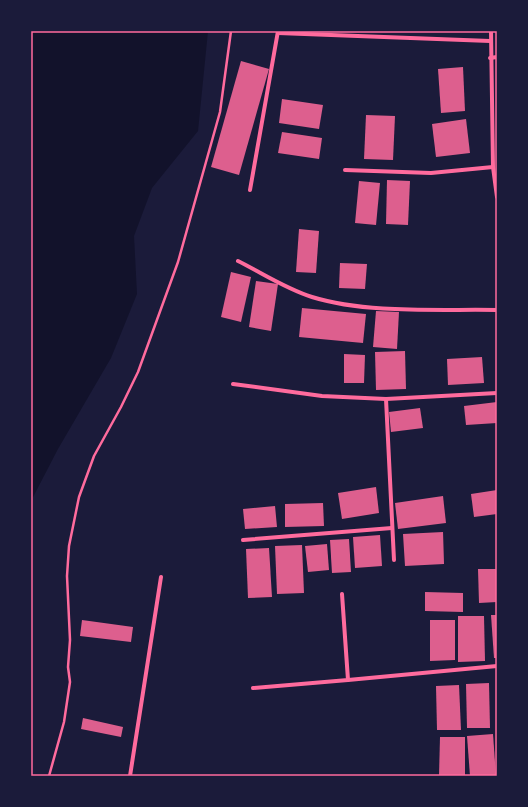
<svg xmlns="http://www.w3.org/2000/svg" width="528" height="807" font-family="'DejaVu Sans',sans-serif">
  <rect width="100%" height="100%" fill="#1b1b3a"/>
  <!-- water -->
  <polygon fill="#12122b" points="31,31 208,31 198,131 152,188 134,236 137,294 111,358 58,449 31,501"/>
  <!-- building -->
  <g fill="#dd5f8e">
    <polygon points="241,61 269,69 239,175 211,167"/>
    <polygon points="463,67 465,111 441,113 438,69"/>
    <polygon points="282,99 323,105 319,129 279,123"/>
    <polygon points="366,115 395,116 393,160 364,159"/>
    <polygon points="466,119 470,153 436,157 432,124"/>
    <polygon points="282,132 322,138 319,159 278,153"/>
    <polygon points="387,180 410,181 408,225 386,224"/>
    <polygon points="359,181 380,183 376,225 355,223"/>
    <polygon points="299,229 319,231 316,273 296,272"/>
    <polygon points="340,263 367,264 365,289 339,288"/>
    <polygon points="231,272 251,277 241,322 221,317"/>
    <polygon points="256,281 278,284 271,331 249,327"/>
    <polygon points="302,308 366,314 363,343 299,337"/>
    <polygon points="376,311 399,312 397,349 373,347"/>
    <polygon points="405,351 406,389 376,390 375,352"/>
    <polygon points="344,354 365,355 364,383 344,383"/>
    <polygon points="482,357 484,383 448,385 447,359"/>
    <polygon points="497,402 497,423 466,425 464,406"/>
    <polygon points="420,408 423,428 391,432 389,412"/>
    <polygon points="376,487 379,513 342,519 338,493"/>
    <polygon points="497,490 497,514 474,517 471,494"/>
    <polygon points="443,496 446,523 398,529 395,503"/>
    <polygon points="323,503 324,526 285,527 285,504"/>
    <polygon points="275,506 277,527 245,529 243,509"/>
    <polygon points="443,532 444,564 405,566 403,534"/>
    <polygon points="380,535 382,566 355,568 353,537"/>
    <polygon points="349,539 351,572 332,573 330,540"/>
    <polygon points="327,544 329,570 308,572 305,546"/>
    <polygon points="302,545 304,593 277,594 275,546"/>
    <polygon points="269,548 272,597 248,598 246,549"/>
    <polygon points="478,569 497,569 497,602 479,603"/>
    <polygon points="425,592 463,593 463,612 425,611"/>
    <polygon points="491,615 497,615 497,658 494,658"/>
    <polygon points="458,616 484,616 485,661 458,662"/>
    <polygon points="82,620 133,627 131,642 80,636"/>
    <polygon points="430,620 455,620 455,660 430,661"/>
    <polygon points="489,683 490,728 467,728 466,684"/>
    <polygon points="459,685 461,730 437,730 436,686"/>
    <polygon points="83,718 123,727 121,737 81,729"/>
    <polygon points="493,734 496,776 470,776 467,736"/>
    <polygon points="440,737 465,737 465,776 439,776"/>
  </g>
  <g fill="none" stroke-linecap="round" stroke-linejoin="round">
    <!-- path -->
    <polyline stroke="#ff6b9d" stroke-width="2.5" points="49,776 64,722 70,682 68,667 70,640 67,576 69,546 79,497 94,456 121,407 138,372 178,262 220,112 231,31"/>
    <!-- minor -->
    <g stroke="#ff6b9d" stroke-width="4">
      <polyline points="491,31 493,167 497,197"/>
      <polyline points="278,33 490,41"/>
      <polyline points="490,58 497,57"/>
      <polyline points="345,170 431,173 493,167"/>
      <polyline points="250,190 278,31"/>
      <path d="M238,261C262,273 286,289 312,297C367,314 439,309 497,310"/>
      <polyline points="233,384 322,396 386,399 497,393"/>
      <polyline points="386,399 394,560"/>
      <polyline points="243,540 392,528"/>
      <polyline points="348,680 497,666"/>
      <polyline points="253,688 348,680 342,594"/>
      <polyline points="130,776 161,577"/>
    </g>
  </g>
  <!-- border -->
  <rect width="528" height="807" fill="none" stroke="#1b1b3a" stroke-width="64"/>
  <rect x="32" y="32" width="464" height="743" fill="none" stroke="#ff6b9d" stroke-width="1.5"/>
</svg>
